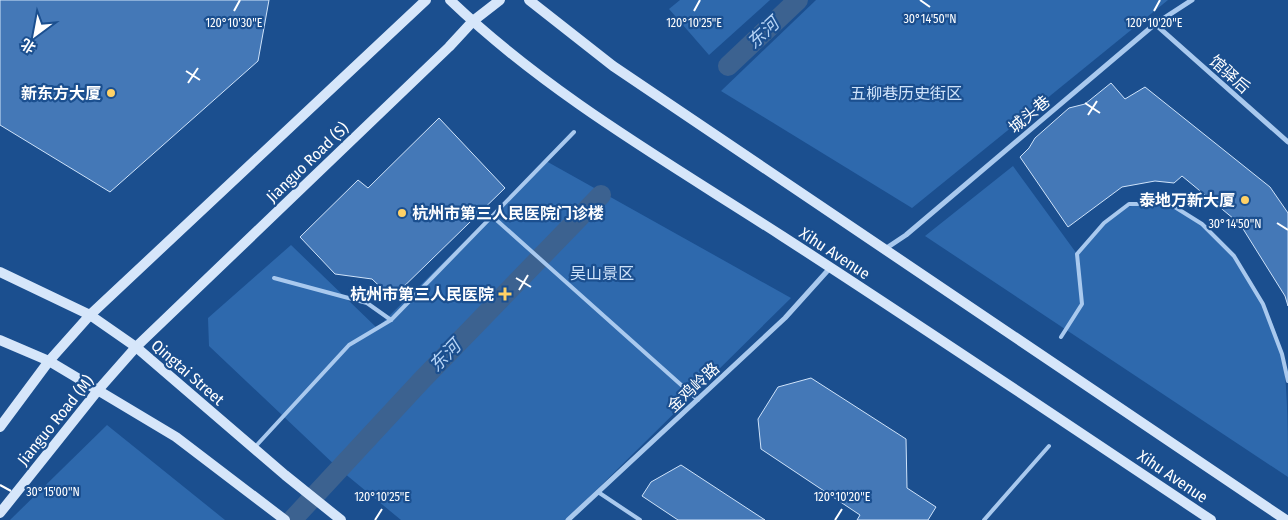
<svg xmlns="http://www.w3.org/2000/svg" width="1288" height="520" font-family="'Fira Sans Condensed','Noto Sans SC',sans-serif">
  <rect width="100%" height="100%" fill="#1b4f8f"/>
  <!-- green -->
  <g fill="#2e69ad">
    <polygon points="680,0 770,0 709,55 669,9"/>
    <polygon points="816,0 1168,0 912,208 721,91"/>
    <polygon points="546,161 791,298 566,520 401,520 338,468 209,346 208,318 291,245 377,328"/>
    <path d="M1013,166L1077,254C1089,241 1109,211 1126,207C1134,205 1165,203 1171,205C1225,227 1270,302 1283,356C1288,395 1288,437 1288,477L925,236Z"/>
    <polygon points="107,425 225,520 10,520"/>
  </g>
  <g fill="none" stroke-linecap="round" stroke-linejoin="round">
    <!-- canal -->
    <g stroke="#3c6290" stroke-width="20">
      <polyline points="728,66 798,0"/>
      <polyline points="292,520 420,382 601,195"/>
    </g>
  </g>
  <!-- building -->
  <g fill="#4478b7" stroke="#cfe3fa">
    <polygon points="0,0 269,0 258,61 110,192 0,125"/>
    <polygon points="1111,83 1125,99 1145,87 1270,187 1288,213 1288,306 1285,296 1240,224 1182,176 1174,183 1155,181 1122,187 1068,227 1020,157 1029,148 1035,138 1069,108 1085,104"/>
    <polygon points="439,118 505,188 392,298 372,279 335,274 300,237 358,180 368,188"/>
    <polygon points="811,378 906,439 907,488 936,507 928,520 857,520 860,515 761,449 758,419 778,387"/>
    <polygon points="681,465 765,520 678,520 642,496 651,482"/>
  </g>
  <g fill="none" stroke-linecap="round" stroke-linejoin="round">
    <!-- lane -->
    <g stroke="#a9c9ee" stroke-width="4">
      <polyline points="492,216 698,400"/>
      <polyline points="274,278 367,303 391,320"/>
      <polyline points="1061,337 1082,304 1077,254 1104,223 1129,204 1170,204 1202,224 1234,256 1263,304 1282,354 1288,381"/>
      <polyline points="255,447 349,345 391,320 574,132"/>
      <polyline points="598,492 640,520"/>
      <polyline points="984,520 1049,446"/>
    </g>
    <!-- street -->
    <g stroke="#a9c9ee" stroke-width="5">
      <polyline points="1155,24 1288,142"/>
      <polyline points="885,249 906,235 1155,24 1192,0"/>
      <polyline points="568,520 785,318 830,268"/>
    </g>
    <!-- secondary -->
    <g stroke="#d6e6fa" stroke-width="10">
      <path d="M450,0C548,94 669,163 782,236C926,329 1068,425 1211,520"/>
      <polyline points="529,0 613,66 1286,520"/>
      <polyline points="0,272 90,315 136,347 285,475 341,520"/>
      <polyline points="0,340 49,361 176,437 285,520"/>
      <polyline points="0,427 49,361 90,315 426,0"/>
      <polyline points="0,513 99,389 136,347 449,47 473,21 500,0"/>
    </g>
  </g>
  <!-- ticks -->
  <path fill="none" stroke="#fff" stroke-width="2" d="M920,0L930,7M234,11L240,0M694,11L700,0M1154,11L1160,0M186,71L200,80M188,83L198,68M1085,103L1100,113M1088,115L1097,101M1277,223L1288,230M516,278L531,287M519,290L528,275M0,485L11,491M375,520L382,509M835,520L842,509"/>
  <!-- markers -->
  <g fill="#ffd166" stroke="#1b4f8f" stroke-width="2">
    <circle cx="111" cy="93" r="5"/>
    <circle cx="1245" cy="200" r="5"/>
    <circle cx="402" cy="213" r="5"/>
    <path d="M502.5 286.5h5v5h5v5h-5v5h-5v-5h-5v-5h5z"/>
  </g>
  <g text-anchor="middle" stroke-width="4.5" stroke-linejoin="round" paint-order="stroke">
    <!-- street labels -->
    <g font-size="16" fill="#fff" stroke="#1b4f8f">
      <text transform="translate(1230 74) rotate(42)" y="6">馆驿后</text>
      <text transform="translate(1029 114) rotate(-40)" y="6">城头巷</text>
      <text transform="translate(307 162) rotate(-44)" y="6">Jianguo Road (S)</text>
      <text transform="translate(835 253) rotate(33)" y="6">Xihu Avenue</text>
      <text transform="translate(188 372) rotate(41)" y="6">Qingtai Street</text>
      <text transform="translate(693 387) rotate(-43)" y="6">金鸡岭路</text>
      <text transform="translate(55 420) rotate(-51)" y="6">Jianguo Road (M)</text>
      <text transform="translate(1173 476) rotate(34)" y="6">Xihu Avenue</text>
    </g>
    <!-- poi labels -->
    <g font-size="16" font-weight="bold" fill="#fff" stroke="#1b4f8f" text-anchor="end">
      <text x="101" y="99">新东方大厦</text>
      <text x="1235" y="206">泰地万新大厦</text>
      <text x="412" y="219" text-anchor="start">杭州市第三人民医院门诊楼</text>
      <text x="494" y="300">杭州市第三人民医院</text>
    </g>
    <!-- park labels -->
    <g font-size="16" fill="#cfe3fa" stroke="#1b4f8f">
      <text x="906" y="99">五柳巷历史街区</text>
      <text x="602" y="279">吴山景区</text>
    </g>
    <!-- water labels -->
    <g font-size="18" font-style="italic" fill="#b5d3f5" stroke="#1b4f8f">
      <text transform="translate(763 33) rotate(-43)" y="6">东河</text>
      <text transform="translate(445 356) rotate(-46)" y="6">东河</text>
    </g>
  </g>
  <g font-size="12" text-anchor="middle" fill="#fff" stroke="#1b4f8f" stroke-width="4.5" stroke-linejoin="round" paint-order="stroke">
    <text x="930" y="23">30°14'50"N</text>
    <text x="234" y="27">120°10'30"E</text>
    <text x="694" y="27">120°10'25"E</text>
    <text x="1154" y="27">120°10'20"E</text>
    <text x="1235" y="228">30°14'50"N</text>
    <text x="53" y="496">30°15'00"N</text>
    <text x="382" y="501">120°10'25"E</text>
    <text x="842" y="501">120°10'20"E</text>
  </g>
  <!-- north arrow -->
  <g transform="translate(35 35) rotate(212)" stroke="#1b4f8f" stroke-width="4" paint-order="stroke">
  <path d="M0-4L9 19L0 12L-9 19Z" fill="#ffffff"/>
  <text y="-8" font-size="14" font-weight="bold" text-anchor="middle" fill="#ffffff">北</text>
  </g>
</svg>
